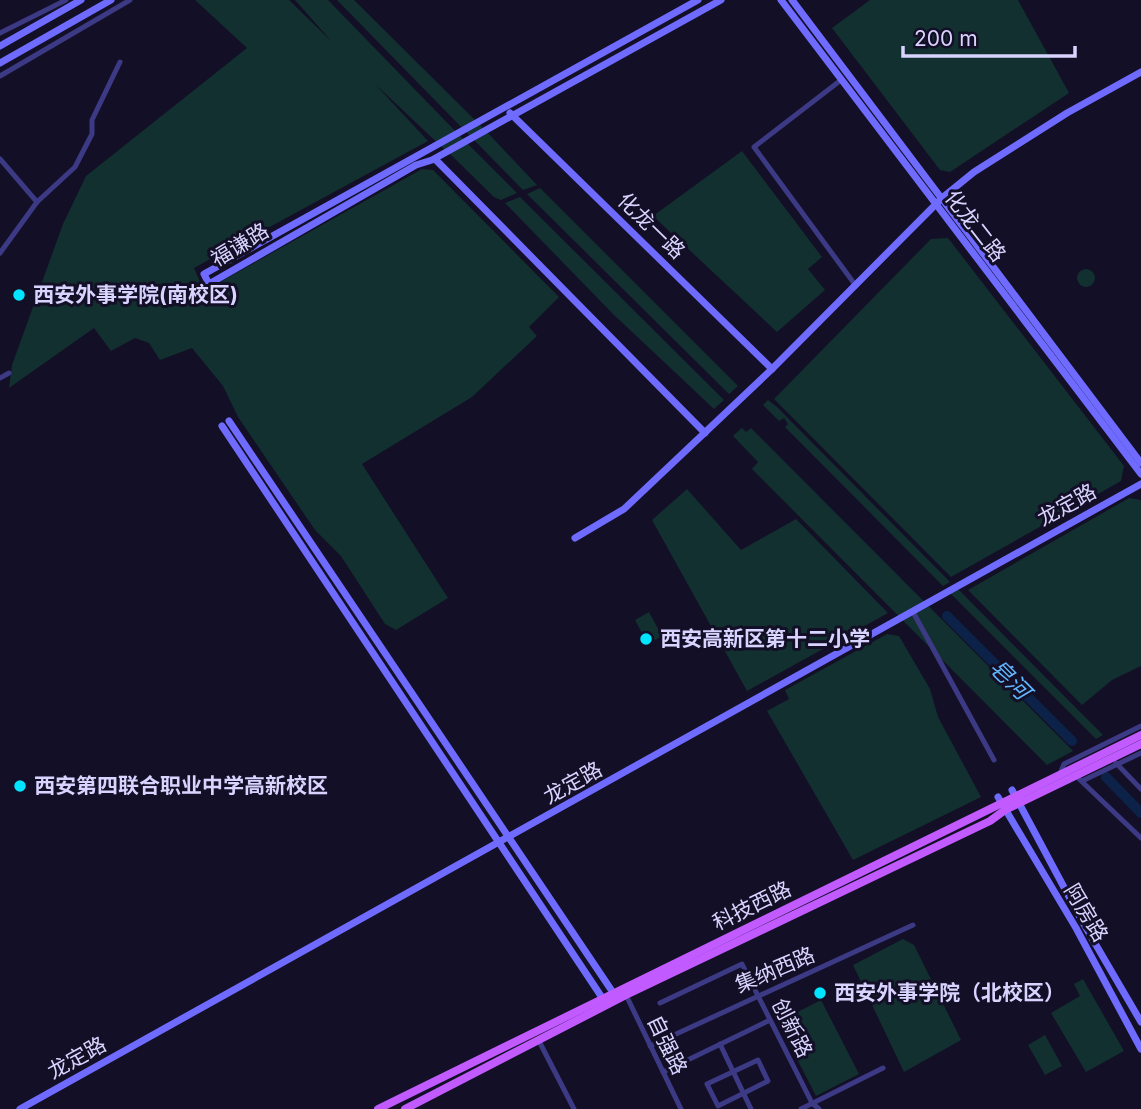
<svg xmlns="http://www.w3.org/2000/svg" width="1141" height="1109" font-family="Inter,'Noto Sans SC',sans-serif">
  <rect width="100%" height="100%" fill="#130f26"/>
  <!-- green -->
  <g fill="#12302f">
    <polygon points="195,0 289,0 332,42 295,0 328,0 464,140 445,150 375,84 428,141 194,268 204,291 422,169 433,170 559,297 529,327 537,336 472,397 362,464 448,598 396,630 385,624 341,556 315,530 238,417 223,386 192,348 160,360 149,343 135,338 111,351 94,328 9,388 12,365 63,224 86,176 247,48"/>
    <polygon points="337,0 354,0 484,129 470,136"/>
    <polygon points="870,0 1018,0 1069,93 950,172 940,170 832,28"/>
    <polygon points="487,132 537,185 523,190 474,140"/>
    <polygon points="467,143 517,193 501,200 494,197 449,153"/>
    <polygon points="742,151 822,257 808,269 825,290 777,332 653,216"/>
    <polygon points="540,188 738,386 729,394 527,194"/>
    <polygon points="520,197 724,400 714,409 613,314 505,203"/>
    <polygon points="948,238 1124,466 1121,481 951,577 774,399 931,239"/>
    <circle cx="1086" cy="278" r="9"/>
    <polygon points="768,400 777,407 950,582 943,586 785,427 788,424 784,418 779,421 763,405"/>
    <polygon points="746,424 742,428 746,432 751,428 1073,751 1047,765 752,469 758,462 733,436"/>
    <polygon points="687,489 741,550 796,519 888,613 747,691 652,520"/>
    <polygon points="1129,498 1141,500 1141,666 1112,680 1082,705 968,590"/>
    <polygon points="954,585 1103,735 1096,739 946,589"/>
    <polygon points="649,612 662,636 648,644 635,620"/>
    <polygon points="887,634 899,636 930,689 938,717 981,797 853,860 767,711 789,699 785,690"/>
    <polygon points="903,939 914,945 961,1040 904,1072 853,965"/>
    <polygon points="1083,979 1124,1051 1086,1072 1051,1013 1080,996 1074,984"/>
    <polygon points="821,1000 859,1074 816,1096 778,1022"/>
    <polygon points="1045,1035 1062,1066 1045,1075 1028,1045"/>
  </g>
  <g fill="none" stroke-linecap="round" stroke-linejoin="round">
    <!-- river -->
    <g stroke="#0c2248" stroke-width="10">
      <polyline points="947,616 1072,741"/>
      <polyline points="1106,777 1141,813"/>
    </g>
    <!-- street -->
    <g stroke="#3d3a85" stroke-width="5">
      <polyline points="0,33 66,0"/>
      <polyline points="0,76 130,0"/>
      <polyline points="841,80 754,147 856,286"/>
      <polyline points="0,159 37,202"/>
      <polyline points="0,253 37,202 75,167 92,134 92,120 120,62"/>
      <polyline points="0,378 9,373"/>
      <polyline points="913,612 994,760"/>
      <polyline points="1116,763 1141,789"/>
      <polyline points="1060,774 1064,764 1141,726"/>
      <polyline points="1076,776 1141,838"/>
      <polyline points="1082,781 1141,753"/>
      <polyline points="626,995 681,1109"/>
      <polyline points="660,1003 742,964 812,1103 819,1109"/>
      <polyline points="539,1041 574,1109"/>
      <polyline points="720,1044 751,1109"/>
      <polyline points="650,1046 913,925"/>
      <polygon points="758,1060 768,1081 718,1106 707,1084"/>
      <polyline points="663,1072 770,1020"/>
      <polyline points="801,1109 883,1068"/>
    </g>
    <!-- secondary -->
    <g stroke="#6f6bff" stroke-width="7">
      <polyline points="698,0 204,274 209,284 416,165 432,160 721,0"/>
      <polyline points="781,0 1141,474"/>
      <polyline points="792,0 1141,463"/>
      <polyline points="0,46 81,0"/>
      <polyline points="0,63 111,0"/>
      <polyline points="510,113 772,369"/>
      <polyline points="435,159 705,433"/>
      <polyline points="229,421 614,994"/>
      <polyline points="222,426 603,999"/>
      <polyline points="575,538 624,509 772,369 942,198 974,172 1067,113 1141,72"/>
      <polyline points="1012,790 1082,921 1141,1022"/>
      <polyline points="998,797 1076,928 1141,1049"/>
      <polyline points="20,1109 1141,484"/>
    </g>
    <!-- primary -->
    <g stroke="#c25bff" stroke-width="8">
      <polyline points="378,1109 1141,735"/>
      <polyline points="405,1109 626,995 990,821 1005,810 1141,744"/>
    </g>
  </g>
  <!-- markers -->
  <g fill="#00e5ff" stroke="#130f26" stroke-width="2.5">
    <circle cx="19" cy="295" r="7"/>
    <circle cx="646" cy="639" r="7"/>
    <circle cx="20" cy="786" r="7"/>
    <circle cx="820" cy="993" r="7"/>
  </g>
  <g text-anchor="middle" stroke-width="6" stroke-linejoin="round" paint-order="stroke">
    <!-- street labels -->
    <g font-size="21" fill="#d9d4ff" stroke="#130f26">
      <text transform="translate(651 226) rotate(44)" y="7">化龙一路</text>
      <text transform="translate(975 226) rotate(52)" y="7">化龙二路</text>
      <text transform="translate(240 245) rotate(-31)" y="7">福谦路</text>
      <text transform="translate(1067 505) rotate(-29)" y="7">龙定路</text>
      <text transform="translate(573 783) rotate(-29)" y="7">龙定路</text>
      <text transform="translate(752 906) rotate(-26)" y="7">科技西路</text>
      <text transform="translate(1086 913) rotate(59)" y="7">阿房路</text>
      <text transform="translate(775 970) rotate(-23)" y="7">集纳西路</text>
      <text transform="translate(792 1028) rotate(63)" y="7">创新路</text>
      <text transform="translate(667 1045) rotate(64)" y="7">自强路</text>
      <text transform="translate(77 1058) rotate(-29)" y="7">龙定路</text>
    </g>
    <!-- poi labels -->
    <g font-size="21" font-weight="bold" fill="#d9d4ff" stroke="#130f26" text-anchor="start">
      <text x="33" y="302">西安外事学院(南校区)</text>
      <text x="660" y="646">西安高新区第十二小学</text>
      <text x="34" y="793">西安第四联合职业中学高新校区</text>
      <text x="834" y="1000">西安外事学院（北校区）</text>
    </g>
    <!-- water labels -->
    <g font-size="23" font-style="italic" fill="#62b6ff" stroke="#130f26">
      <text transform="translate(1010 679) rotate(45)" y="8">皂河</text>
    </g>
  </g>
  <!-- scale -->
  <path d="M903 46v10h172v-10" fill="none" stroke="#d9d4ff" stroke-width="3.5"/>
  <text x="914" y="46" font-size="21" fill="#d9d4ff" stroke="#130f26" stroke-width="5" paint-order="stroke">200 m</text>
</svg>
